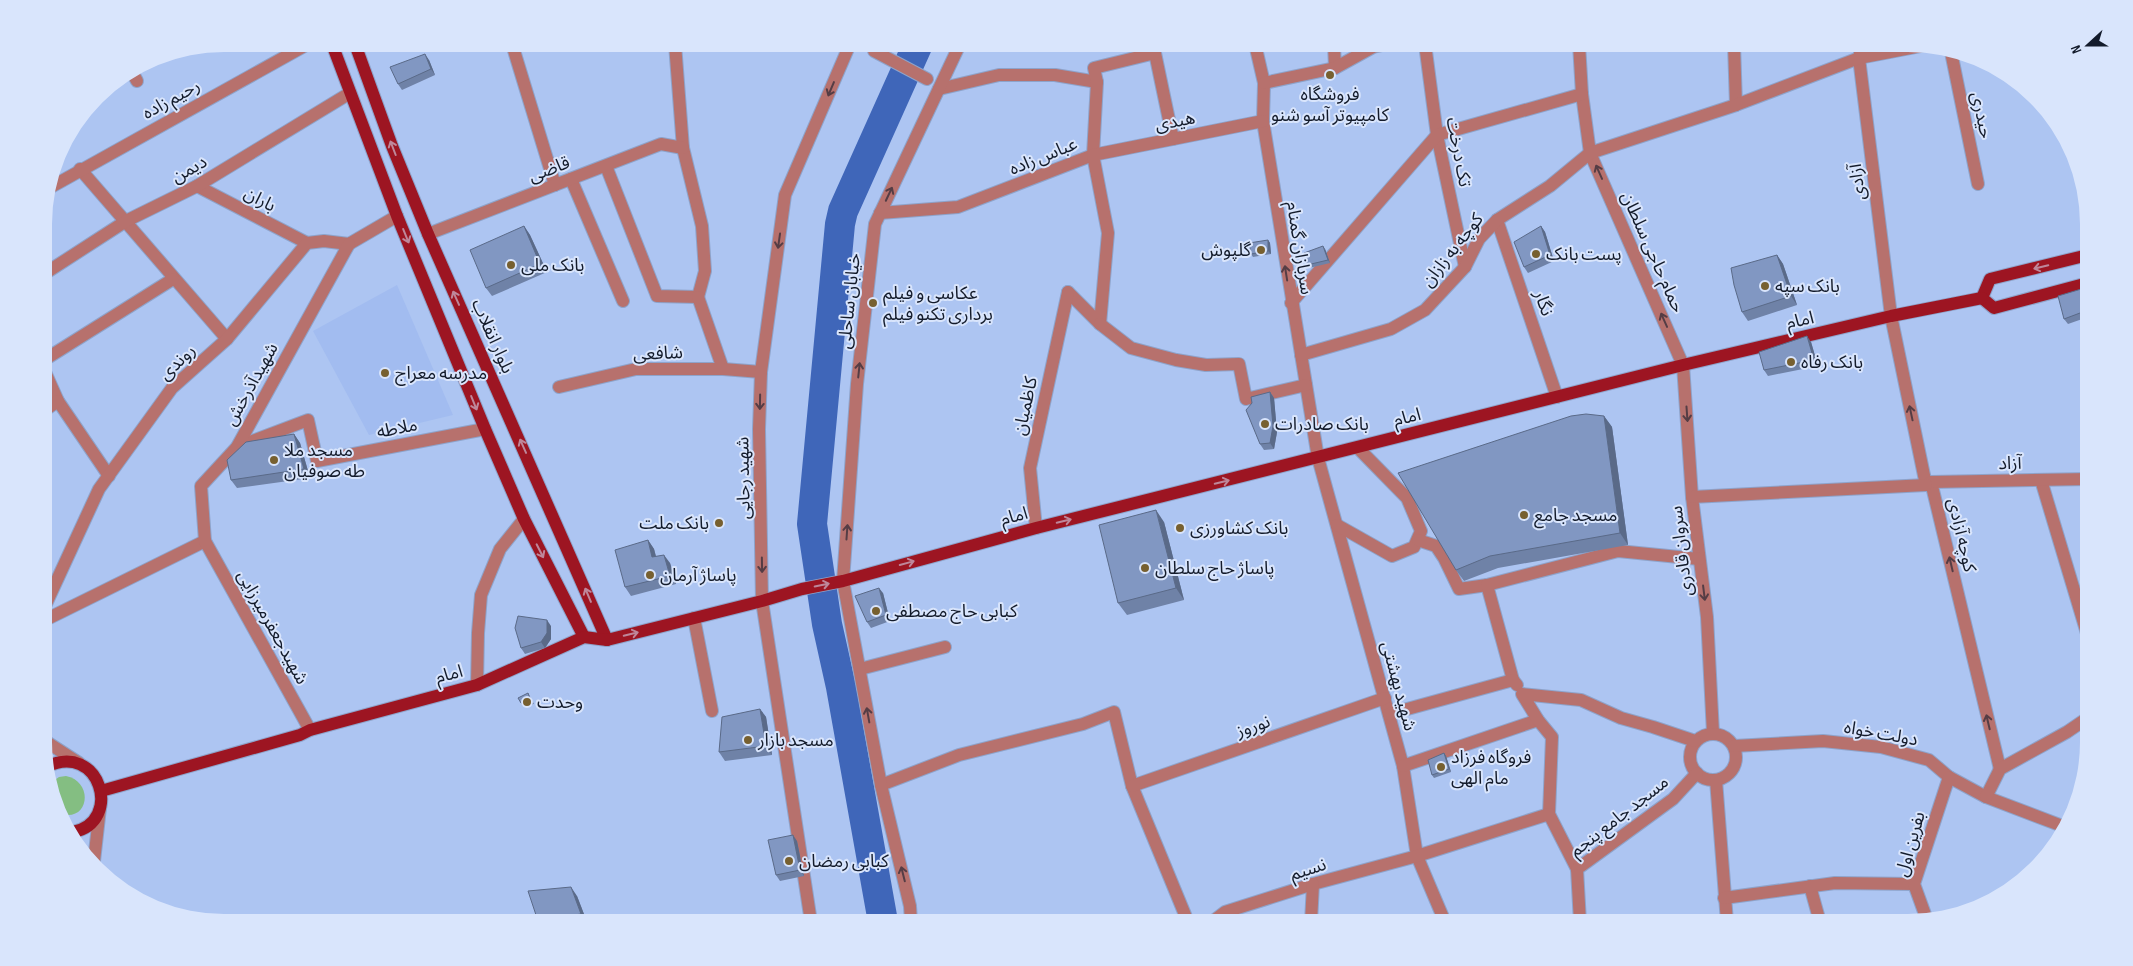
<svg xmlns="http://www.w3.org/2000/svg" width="2133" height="966" font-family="'Sofia Sans Condensed','Noto Sans Arabic',sans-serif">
  <rect width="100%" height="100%" fill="#adc5f2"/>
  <!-- built -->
  <polygon fill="#a2bcf0" points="397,285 453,415 369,435 313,331"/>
  <!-- green -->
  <path fill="#84be82" d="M66,776C92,781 90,817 66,815L52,782L59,777Z"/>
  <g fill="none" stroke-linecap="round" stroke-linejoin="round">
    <!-- river -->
    <polyline stroke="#3f66b9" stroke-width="30" points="883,922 841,687 827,624 812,524 840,224 843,211 918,44"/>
    <defs>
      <g id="minor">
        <polyline points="512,44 555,185"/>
        <polyline points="1255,44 1264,83 1263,121 1318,458 1403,766 1417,856 1445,922"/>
        <polyline points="1334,44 1335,68"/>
        <polyline points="1425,44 1437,135 1465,267"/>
        <polyline points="1579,44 1582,94 1590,153 1683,365 1692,497 1707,617 1713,733"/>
        <polyline points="1734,44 1736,105"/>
        <polyline points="1862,44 1859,58 1891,316 1926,485 1931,482 2000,769"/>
        <polyline points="874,51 927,79"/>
        <polyline points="1951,52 1978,184"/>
        <polyline points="1155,53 1173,139"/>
        <polyline points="132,72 137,81"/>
        <polyline points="1264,83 1335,68 1373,47 1387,44"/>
        <polyline points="939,89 999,75 1055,75 1097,82"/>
        <polyline points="606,166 657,296 698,297 705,271 702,226 683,148 675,44"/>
        <polyline points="80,169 227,339"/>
        <polyline points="571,179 623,301"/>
        <polyline points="197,186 307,243"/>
        <polyline points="51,187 308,44"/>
        <polyline points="880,213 958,207 1093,155 1097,82 1094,68 1155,53 1155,44"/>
        <polyline points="1497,220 1557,397"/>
        <polyline points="428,234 661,144 683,148"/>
        <polyline points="44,274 126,221 197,186 350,93"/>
        <polyline points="1068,292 1100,324 1108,233 1093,155 1263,121"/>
        <polyline points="698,297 723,369"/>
        <polyline points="1291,303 1437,135 1582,94"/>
        <polyline points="1100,324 1131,348 1176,360 1206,365 1239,364 1246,399 1306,385"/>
        <polyline points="1301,355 1391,329 1425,310 1465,267 1479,239 1497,220 1550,186 1590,153 1736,105 1859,58 1921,46"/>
        <polyline points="44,360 173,279"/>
        <polyline points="45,372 58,401 109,476"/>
        <polyline points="559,387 636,369 723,369 761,372"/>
        <polyline points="45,410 58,401"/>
        <polyline points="237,447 308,420 317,461 485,429"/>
        <polyline points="2041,480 2089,640"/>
        <polyline points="1931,482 2089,479"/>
        <polyline points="1692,497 1926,485"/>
        <polyline points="1337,525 1392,556 1414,547 1421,531 1407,498 1358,448"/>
        <polyline points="1036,528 1030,468 1068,292"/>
        <polyline points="1418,540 1436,546 1444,558 1459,589 1487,585"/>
        <polyline points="45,606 99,489 172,388 227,339 307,243 324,241 349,244 397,216"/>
        <polyline points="694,618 712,711"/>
        <polyline points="45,620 205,541"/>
        <polyline points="860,669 945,647"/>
        <polyline points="1513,680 1487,585 1618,551 1699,559"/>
        <polyline points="477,685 478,633 481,595 500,549 524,519"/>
        <polyline points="1389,714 1513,680 1517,685"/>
        <polyline points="310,730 205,541 201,486 237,447 349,244"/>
        <circle cx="1713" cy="757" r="23"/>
        <polyline points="45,741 79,763"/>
        <polyline points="1734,746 1823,741 1881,747 1929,760 1949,777 1986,797 2065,827"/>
        <polyline points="1403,766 1538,720"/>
        <polyline points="1716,780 1727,922"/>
        <polyline points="881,785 959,755 1083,724 1114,712 1132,786 1188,922"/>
        <polyline points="1132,786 1385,698"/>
        <polyline points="1986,797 2000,769 2067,732 2089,717"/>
        <polyline points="1549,814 1552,737 1538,720 1522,694 1581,700 1621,718 1653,727 1695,741"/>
        <polyline points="94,861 100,808"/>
        <polyline points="1810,886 1820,922"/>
        <polyline points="1724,898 1835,883 1914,884"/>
        <polyline points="1927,920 1914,884 1949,777"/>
        <polyline points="811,922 762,601 759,429 761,372 785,195 850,44"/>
        <polyline points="911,922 910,906 881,785 843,581 857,384 875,224 960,44"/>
        <polyline points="1212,922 1225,912 1313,884 1417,856 1549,814 1577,869"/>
        <polyline points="1311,922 1313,884"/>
        <polyline points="1580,922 1577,869 1673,799 1697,773"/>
      </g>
      <g id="major">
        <polyline points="332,44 397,216 485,429 524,519 584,637"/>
        <polyline points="355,44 392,146 428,234 607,640"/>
        <polyline points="1982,298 1990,279 2088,255"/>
        <polyline points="1982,298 1994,308 2088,283"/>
        <path d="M46,767C100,740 124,822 73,832"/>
        <polyline points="101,791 300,735 310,730 477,685 584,637 607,640 762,601 802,589 843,581 1036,528 1683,365 1891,316 1982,298"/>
      </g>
    </defs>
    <!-- minor casing -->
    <use href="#minor" stroke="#8ea3ca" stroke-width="14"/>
    <!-- major casing -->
    <use href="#major" stroke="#8ea3ca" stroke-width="14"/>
    <!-- minor -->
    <use href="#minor" stroke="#b7716d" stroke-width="12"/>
    <!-- major -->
    <use href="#major" stroke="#9d1522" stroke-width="12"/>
  </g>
  <!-- wall -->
  <g fill="#6f82a7">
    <polygon points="429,60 435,75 402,90 398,84"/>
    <polygon points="524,226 530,235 547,272 492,296 486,288"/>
    <polygon points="1541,226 1545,232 1554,261 1528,273 1524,267"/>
    <polygon points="1268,240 1270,243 1271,254 1253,257 1251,254"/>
    <polygon points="1325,249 1330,263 1309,268 1307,265"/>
    <polygon points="1777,255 1783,264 1797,305 1748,321 1742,312"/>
    <polygon points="2088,287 2088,317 2068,324 2064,319"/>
    <polygon points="1811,342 1818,366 1768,376 1764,370"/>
    <polygon points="1270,392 1274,398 1277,432 1274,449 1264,450 1260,444"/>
    <polygon points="1604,416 1612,427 1628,545 1498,568 1464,581 1456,570"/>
    <polygon points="294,434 300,443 310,478 237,488 231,480"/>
    <polygon points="1164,522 1184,600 1127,615 1118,603"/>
    <polygon points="648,540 654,549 656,556 670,563 676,584 631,596 625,587"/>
    <polygon points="883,593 890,621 871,628 867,622"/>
    <polygon points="551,626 551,639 545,648 525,654 521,648"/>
    <polygon points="528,693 534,704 523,706 521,703"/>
    <polygon points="760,709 766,717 772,755 725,761 719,752"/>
    <polygon points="1444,753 1446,756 1451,772 1434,778 1432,775"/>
    <polygon points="797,841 804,876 780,881 776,875"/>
    <polygon points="577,896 587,922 538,922 538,921"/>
  </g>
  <!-- shaded-wall -->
  <g fill="#5a6a88">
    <polygon points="425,54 429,60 435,75 431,69"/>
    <polygon points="524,226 530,235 547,272 540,264"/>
    <polygon points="1541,226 1545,232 1554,261 1550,255"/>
    <polygon points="1268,240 1270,243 1271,254 1268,251"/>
    <polygon points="1323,246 1325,249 1330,263 1328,260"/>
    <polygon points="1777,255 1783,264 1797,305 1791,296"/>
    <polygon points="1807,336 1811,342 1818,366 1814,360"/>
    <polygon points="1270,392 1274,398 1277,432 1274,449 1270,443"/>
    <polygon points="1604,416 1612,427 1628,545 1620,533"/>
    <polygon points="294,434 300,443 310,478 304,469"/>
    <polygon points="1156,510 1164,522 1184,600 1176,588"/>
    <polygon points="648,540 654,549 658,566 652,557"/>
    <polygon points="664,555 670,563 676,584 670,576"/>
    <polygon points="879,588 883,593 890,621 886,615"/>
    <polygon points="547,620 551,626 551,639 545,648 541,642"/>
    <polygon points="760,709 766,717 772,755 766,746"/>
    <polygon points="1444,753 1446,756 1451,772 1449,769"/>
    <polygon points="793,835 797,841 804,876 800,870"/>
    <polygon points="571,887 577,896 587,922 581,914"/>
  </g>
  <!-- building -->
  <g fill="#8197c2" stroke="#5a6a88">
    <polygon points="425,54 431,69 398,84 390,67"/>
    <polygon points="524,226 540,264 486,288 470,250"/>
    <polygon points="1541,226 1550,255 1524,267 1514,242"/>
    <polygon points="1268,240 1268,251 1251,254 1249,243"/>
    <polygon points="1323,246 1328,260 1307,265 1304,253"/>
    <polygon points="1777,255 1791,296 1742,312 1734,285 1731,268"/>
    <polygon points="2088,287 2088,310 2064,319 2058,296"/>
    <polygon points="1807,336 1814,360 1764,370 1759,352"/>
    <polygon points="1270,392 1273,426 1270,443 1260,444 1246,410 1252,403 1251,397"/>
    <polygon points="1586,414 1604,416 1620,533 1490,556 1456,570 1398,473 1571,416"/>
    <polygon points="294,434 304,469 231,480 227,460 246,442"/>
    <polygon points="1156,510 1176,588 1118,603 1099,525"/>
    <polygon points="648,540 652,557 664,555 670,576 625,587 615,550"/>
    <polygon points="879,588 886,615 867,622 855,596"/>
    <polygon points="518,616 547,620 547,633 541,642 521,648 515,628"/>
    <polygon points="528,693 531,701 521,703 518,698"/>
    <polygon points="760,709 766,746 719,752 722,717"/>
    <polygon points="1444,753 1449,769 1432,775 1428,760"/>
    <polygon points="793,835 800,870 776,875 768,840"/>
    <polygon points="571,887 581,914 538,921 528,891"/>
  </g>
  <!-- one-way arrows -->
  <defs><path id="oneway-shaft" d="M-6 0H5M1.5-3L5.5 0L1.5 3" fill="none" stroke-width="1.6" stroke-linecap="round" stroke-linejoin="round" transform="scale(1.25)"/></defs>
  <g stroke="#553d45">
    <use href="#oneway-shaft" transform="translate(831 89) rotate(113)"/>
    <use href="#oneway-shaft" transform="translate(1599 172) rotate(-114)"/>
    <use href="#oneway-shaft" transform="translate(889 194) rotate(-65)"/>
    <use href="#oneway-shaft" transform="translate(779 241) rotate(98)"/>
    <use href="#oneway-shaft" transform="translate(1286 273) rotate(-99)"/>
    <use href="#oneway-shaft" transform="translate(1664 320) rotate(-114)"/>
    <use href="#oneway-shaft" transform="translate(859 370) rotate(-84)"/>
    <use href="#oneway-shaft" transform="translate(760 402) rotate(91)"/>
    <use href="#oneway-shaft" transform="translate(1911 413) rotate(-102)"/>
    <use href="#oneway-shaft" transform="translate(1687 414) rotate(86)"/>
    <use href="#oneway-shaft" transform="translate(847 532) rotate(-86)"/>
    <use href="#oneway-shaft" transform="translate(1951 564) rotate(-103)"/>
    <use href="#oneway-shaft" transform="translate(762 565) rotate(89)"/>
    <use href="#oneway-shaft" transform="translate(1704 593) rotate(83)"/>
    <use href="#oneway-shaft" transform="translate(868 715) rotate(-100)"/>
    <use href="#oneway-shaft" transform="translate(1988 722) rotate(-103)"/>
    <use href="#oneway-shaft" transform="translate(903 874) rotate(-104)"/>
  </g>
  <g stroke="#be879a">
    <use href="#oneway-shaft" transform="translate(393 148) rotate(-111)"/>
    <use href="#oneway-shaft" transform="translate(406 236) rotate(68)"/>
    <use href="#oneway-shaft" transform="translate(2041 267) rotate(166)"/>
    <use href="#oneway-shaft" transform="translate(456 298) rotate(-114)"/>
    <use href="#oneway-shaft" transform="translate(474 403) rotate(68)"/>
    <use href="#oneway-shaft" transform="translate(523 446) rotate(-114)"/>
    <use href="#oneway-shaft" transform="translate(1222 482) rotate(-14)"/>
    <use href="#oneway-shaft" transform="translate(1064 521) rotate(-14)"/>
    <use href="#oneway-shaft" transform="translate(540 551) rotate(63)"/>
    <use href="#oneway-shaft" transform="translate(907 563) rotate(-15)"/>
    <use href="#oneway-shaft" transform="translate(822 585) rotate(-12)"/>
    <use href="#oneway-shaft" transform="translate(588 595) rotate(-113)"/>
    <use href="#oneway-shaft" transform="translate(631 634) rotate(-14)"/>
  </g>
  <!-- markers -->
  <g fill="#776030" stroke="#d9e5fc" stroke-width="2">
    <circle cx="1330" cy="75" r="5"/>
    <circle cx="1261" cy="250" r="5"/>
    <circle cx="1536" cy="254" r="5"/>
    <circle cx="511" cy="265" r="5"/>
    <circle cx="1765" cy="286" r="5"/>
    <circle cx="873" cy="303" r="5"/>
    <circle cx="1791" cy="362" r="5"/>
    <circle cx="385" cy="373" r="5"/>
    <circle cx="1265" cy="424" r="5"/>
    <circle cx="274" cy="460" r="5"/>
    <circle cx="1524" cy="515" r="5"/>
    <circle cx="719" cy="523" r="5"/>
    <circle cx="1180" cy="528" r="5"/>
    <circle cx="1145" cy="568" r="5"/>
    <circle cx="650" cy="575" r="5"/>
    <circle cx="876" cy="611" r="5"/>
    <circle cx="527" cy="702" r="5"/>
    <circle cx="748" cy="740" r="5"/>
    <circle cx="1441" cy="767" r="5"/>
    <circle cx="789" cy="861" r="5"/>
  </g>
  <g text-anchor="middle" stroke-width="4" stroke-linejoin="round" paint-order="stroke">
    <!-- poi labels -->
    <g font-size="18" fill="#131b2b" stroke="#d9e5fc" text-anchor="start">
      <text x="1330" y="100" text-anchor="middle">فروشگاه<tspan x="1330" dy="21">کامپیوتر آسو شنو</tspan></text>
      <text x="1251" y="256" text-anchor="end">گلپوش</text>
      <text x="1546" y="260">پست بانک</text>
      <text x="521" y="271">بانک ملی</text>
      <text x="1775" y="292">بانک سپه</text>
      <text x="883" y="299">عکاسی و فیلم<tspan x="883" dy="21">برداری تکنو فیلم</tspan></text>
      <text x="1801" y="368">بانک رفاه</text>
      <text x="395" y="379">مدرسه معراج</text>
      <text x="1275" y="430">بانک صادرات</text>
      <text x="284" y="456">مسجد ملا<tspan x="284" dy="21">طه صوفیان</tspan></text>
      <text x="1534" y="521">مسجد جامع</text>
      <text x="709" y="529" text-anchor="end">بانک ملت</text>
      <text x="1190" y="534">بانک کشاورزی</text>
      <text x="1155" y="574">پاساژ حاج سلطان</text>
      <text x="660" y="581">پاساژ آرمان</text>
      <text x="886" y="617">کبابی حاج مصطفی</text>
      <text x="537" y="708">وحدت</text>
      <text x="758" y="746">مسجد بازار</text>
      <text x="1451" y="763">فروگاه فرزاد<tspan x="1451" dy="21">مام الهی</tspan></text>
      <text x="799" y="867">کبابی رمضان</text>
    </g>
    <!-- street labels -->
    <g font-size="18" fill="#131b2b" stroke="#d9e5fc">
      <text transform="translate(171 99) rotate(-29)" y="6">رحیم زاده</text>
      <text transform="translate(1982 115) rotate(78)" y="6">حیدری</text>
      <text transform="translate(1175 121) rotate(-11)" y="6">هیدی</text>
      <text transform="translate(1459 152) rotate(79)" y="6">تک درخت</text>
      <text transform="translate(1043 156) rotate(-22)" y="6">عباس زاده</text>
      <text transform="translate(189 169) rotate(-29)" y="6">دیمن</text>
      <text transform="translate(549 169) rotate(-21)" y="6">قاضی</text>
      <text transform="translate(1857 182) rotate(-97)" y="6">آزادی</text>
      <text transform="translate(260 199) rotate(28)" y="6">باران</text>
      <text transform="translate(1300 248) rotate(81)" y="6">سربازان گمنام</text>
      <text transform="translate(1452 250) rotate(-52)" y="6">کوچه به زازان</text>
      <text transform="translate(1653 252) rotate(66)" y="6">حمام حاجی سلطان</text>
      <text transform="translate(849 301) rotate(-84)" y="6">خیابان ساحلی</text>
      <text transform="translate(1544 303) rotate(71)" y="6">نگار</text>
      <text transform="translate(1800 320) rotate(-13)" y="6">امام</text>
      <text transform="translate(493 336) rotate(66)" y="6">بلوار انقلاب</text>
      <text transform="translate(658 353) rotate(-2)" y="6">شافعی</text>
      <text transform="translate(177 362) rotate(-44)" y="6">روندی</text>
      <text transform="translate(251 384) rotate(-61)" y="6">شهیدآذرخش</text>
      <text transform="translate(1025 406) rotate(-78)" y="6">کاظمیان</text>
      <text transform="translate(1407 417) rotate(-14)" y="6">امام</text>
      <text transform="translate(397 428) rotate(-11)" y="6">ملاطه</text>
      <text transform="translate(2010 463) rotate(-1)" y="6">آزاد</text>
      <text transform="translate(743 478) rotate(-91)" y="6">شهید رجایی</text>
      <text transform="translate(1014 516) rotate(-15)" y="6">امام</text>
      <text transform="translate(1962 535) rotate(77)" y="6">کوچه آزادی</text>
      <text transform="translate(1681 551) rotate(-97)" y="6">سروان قادری</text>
      <text transform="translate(273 627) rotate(61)" y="6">شهیدجعفرمیرزایی</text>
      <text transform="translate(449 674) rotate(-15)" y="6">امام</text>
      <text transform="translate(1399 686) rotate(75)" y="6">شهید بهشتی</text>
      <text transform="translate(1253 726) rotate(-19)" y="6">نوروز</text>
      <text transform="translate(1881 733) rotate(10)" y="6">دولت خواه</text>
      <text transform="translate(1619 816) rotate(-38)" y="6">مسجد جامع پنجم</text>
      <text transform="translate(1910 844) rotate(-74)" y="6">بفرین اول</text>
      <text transform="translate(1308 869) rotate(-18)" y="6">نسیم</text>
    </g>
  </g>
  <!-- crop -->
  <path d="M0 0H2133V966H0ZM224 52H1908A172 172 0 0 1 2080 224V742A172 172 0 0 1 1908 914H224A172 172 0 0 1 52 742V224A172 172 0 0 1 224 52Z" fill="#d9e5fc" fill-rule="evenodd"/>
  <!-- north arrow -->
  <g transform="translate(2088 45) rotate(249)" stroke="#d9e5fc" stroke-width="4" paint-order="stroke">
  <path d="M0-4L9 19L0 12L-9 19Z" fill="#131b2b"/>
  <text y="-8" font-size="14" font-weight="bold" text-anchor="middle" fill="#131b2b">N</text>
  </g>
</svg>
